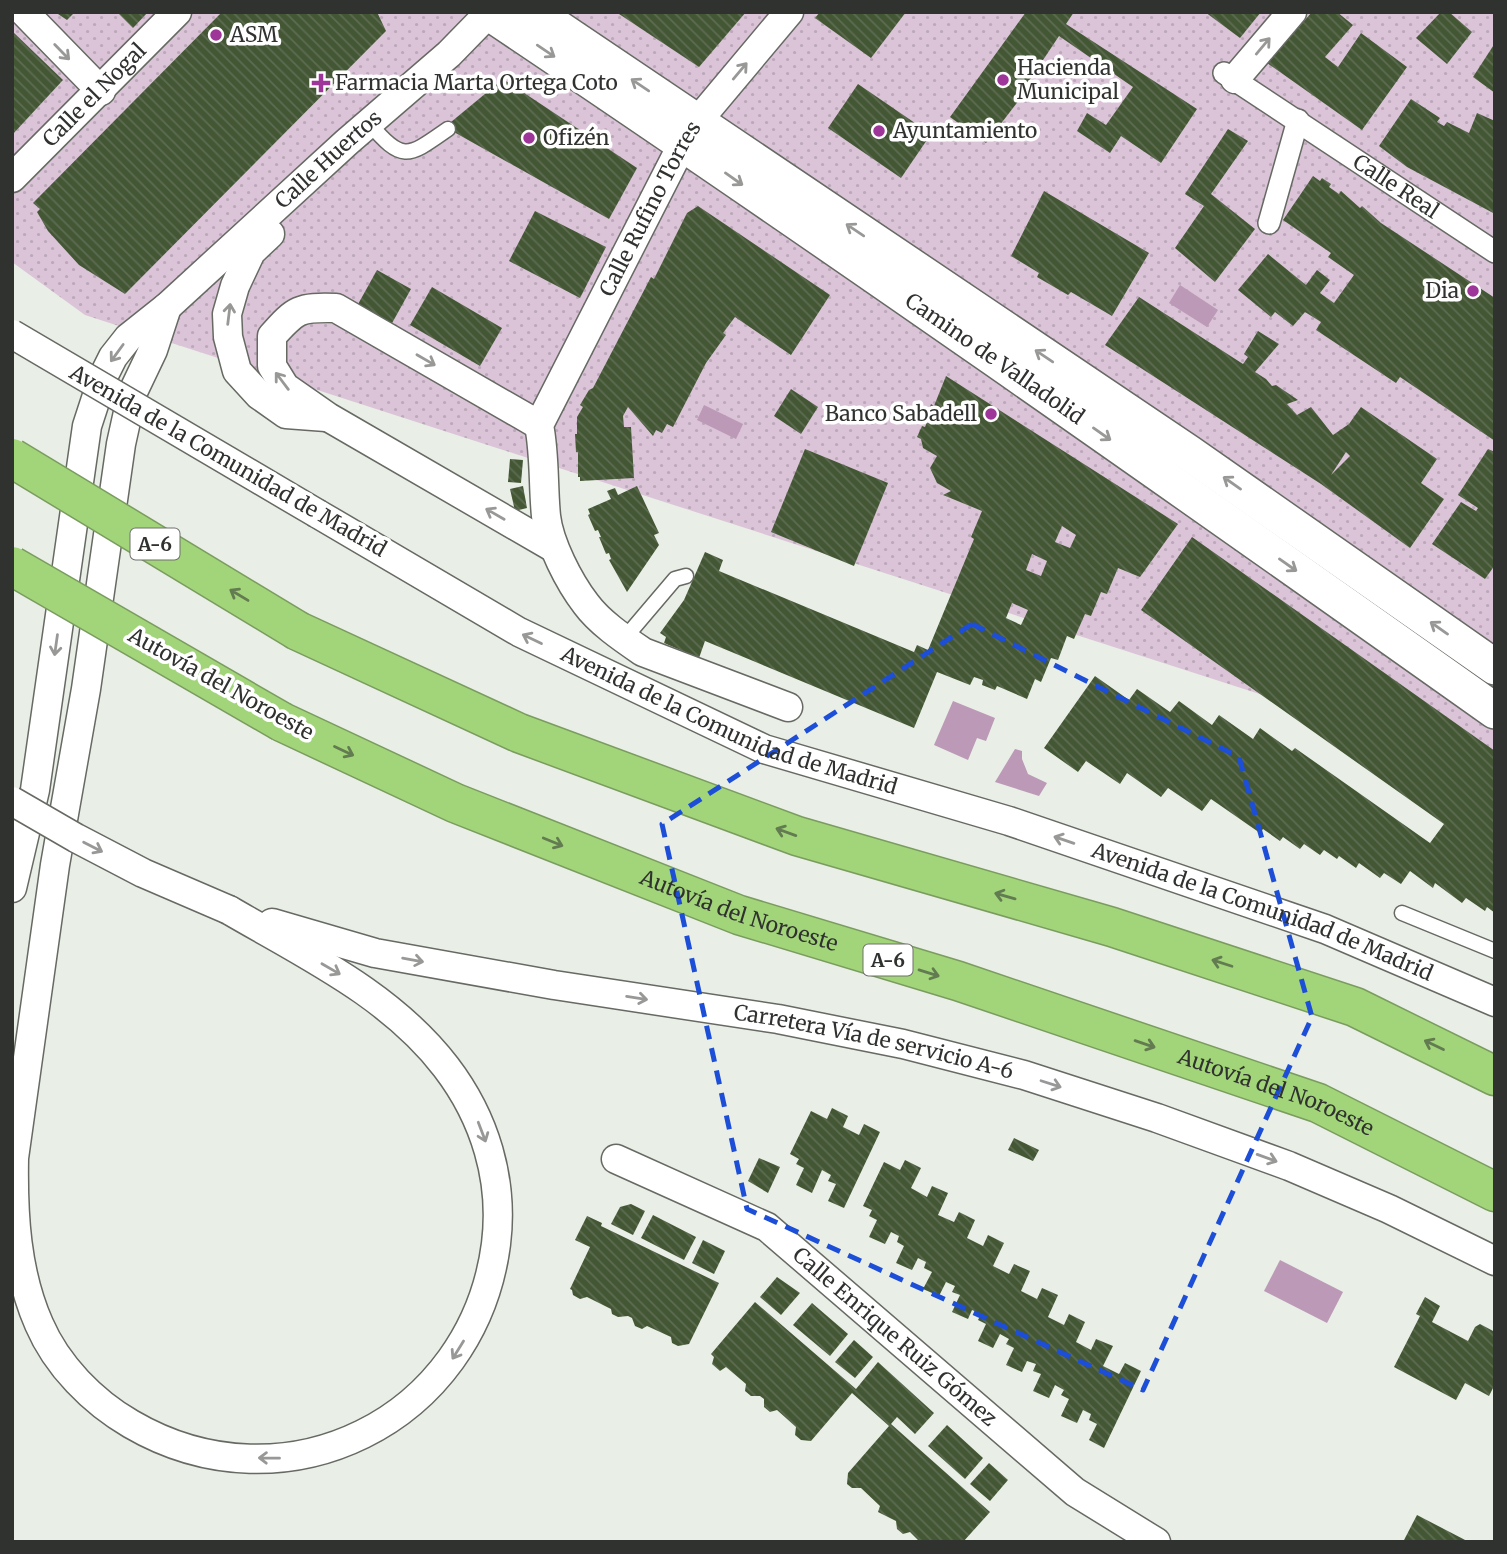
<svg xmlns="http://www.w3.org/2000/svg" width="1507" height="1554" font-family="Merriweather,serif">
  <defs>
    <pattern id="green-dots" width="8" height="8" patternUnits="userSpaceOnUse" patternTransform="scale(1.75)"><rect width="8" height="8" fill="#dbc3d8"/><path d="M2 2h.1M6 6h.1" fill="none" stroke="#bca8ba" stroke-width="1.8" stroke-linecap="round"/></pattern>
    <pattern id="building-back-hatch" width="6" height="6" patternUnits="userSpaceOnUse" patternTransform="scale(1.75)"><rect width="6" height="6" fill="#445735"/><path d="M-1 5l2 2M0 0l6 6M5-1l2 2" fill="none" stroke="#5d6c51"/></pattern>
  </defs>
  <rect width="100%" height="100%" fill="#e9eee6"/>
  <!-- green -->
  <polygon fill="url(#green-dots)" points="12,12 1495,12 1495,770 85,315 12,262"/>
  <!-- water -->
  <g fill="#bb99b7">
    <polygon points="1180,285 1218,310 1207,327 1169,303"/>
    <polygon points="704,405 743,424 736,439 697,420"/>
    <polygon points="953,701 995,718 986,741 977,738 968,760 934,745"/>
    <polygon points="1015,749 1022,751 1022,759 1028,774 1047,783 1039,796 995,782"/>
    <polygon points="1280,1260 1343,1292 1327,1323 1264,1291"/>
  </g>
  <!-- building -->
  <g fill="url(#building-back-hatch)" fill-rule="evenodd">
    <polygon points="55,12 75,12 67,20"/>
    <polygon points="117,12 148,12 133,28"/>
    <polygon points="222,12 377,12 386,31 125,294 79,265 48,231 37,212 40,209 33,203"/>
    <polygon points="616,12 746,12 699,67"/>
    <polygon points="820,12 906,12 871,58 815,18"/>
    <polygon points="1026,12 1074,12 1066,24 1197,109 1161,163 1121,136 1110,153 1077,131 1087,113 1106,125 1133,87 1059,36 1021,93 1023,95 986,143 950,117"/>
    <polygon points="1205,12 1261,12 1240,38"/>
    <polygon points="1312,12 1337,12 1353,25 1325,57 1338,67 1361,33 1407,67 1362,130 1267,63"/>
    <polygon points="1441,12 1449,12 1472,32 1447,64 1416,38"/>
    <polygon points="12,31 63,80 12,135"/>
    <polygon points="1495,43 1495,93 1473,77"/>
    <polygon points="503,79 637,168 609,219 445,127"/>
    <polygon points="858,84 931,134 901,178 828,128"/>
    <polygon points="1411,99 1440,118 1437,122 1444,126 1447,122 1469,133 1477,113 1495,121 1495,214 1407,167 1379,146"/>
    <polygon points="1228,129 1248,141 1211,194 1255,229 1215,282 1175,248 1204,206 1185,194"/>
    <polygon points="1313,176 1320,181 1322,178 1331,184 1329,187 1339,194 1341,191 1360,208 1362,206 1381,223 1495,298 1495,441 1400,377 1396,383 1316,330 1321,322 1305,312 1293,326 1275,312 1271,317 1238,290 1268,254 1306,285 1317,270 1330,280 1320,293 1334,303 1354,275 1328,257 1331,253 1283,220"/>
    <polygon points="1044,191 1149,253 1112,316 1071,292 1068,295 1037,277 1039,273 1011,256"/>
    <polygon points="698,206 830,295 791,355 735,317 723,333 726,335 706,363 673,427 667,424 662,433 656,430 653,436 628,407 623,416 624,427 631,427 634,478 580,481 580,477 578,477 578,452 576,452 575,434 577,434 577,417 583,407 580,405 589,390 593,388 651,277 654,279 687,213"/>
    <polygon points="535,211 606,247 580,298 509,261"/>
    <polygon points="377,270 411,289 391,325 357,306"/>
    <polygon points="432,287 502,328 480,366 410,325"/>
    <path d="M1139,297L1243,364L1248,357L1244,354L1258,331L1279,344L1255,372L1266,379L1272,386L1276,385L1298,400L1287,404L1297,415L1311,407L1333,435L1349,424L1361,407L1437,459L1421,483L1444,499L1410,548L1321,484L1105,345ZM1346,452L1350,456L1331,475Z"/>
    <path d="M946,376L1178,524L1140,577L1118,568L1107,594L1101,592L1091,616L1085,614L1074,639L1067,636L1058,660L1051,658L1041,682L1035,679L1027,699L997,686L995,690L982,685L983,680L974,677L970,685L937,672L914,728L705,641L699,658L664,643L666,637L660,633L684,600L705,552L723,560L719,571L914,652L917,645L928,650L974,539L971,537L982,511L943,495L951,491L937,483L930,468L937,456L923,448L921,439L917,437L922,426L925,427L929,417L926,416L931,404L934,406ZM1062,526L1076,535L1070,548L1055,542ZM1032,554L1047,561L1041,576L1026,570ZM1012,603L1028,610L1021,625L1006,618Z"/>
    <polygon points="791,389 818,407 801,434 774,416"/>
    <polygon points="805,449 888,483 854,566 771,532"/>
    <polygon points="1488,449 1495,452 1495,565 1485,579 1432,544 1461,502 1476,511 1478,508 1458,495"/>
    <polygon points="510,459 523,460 521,483 508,482"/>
    <polygon points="523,486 527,508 515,511 510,489"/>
    <polygon points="637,486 659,533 654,535 659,545 627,592 609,560 611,559 609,553 606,554 599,537 601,537 598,530 595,531 588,515 590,514 588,509 611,499 607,491 615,488 618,495"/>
    <polygon points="1192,537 1495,751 1493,754 1495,756 1495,913 1487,907 1485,911 1466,898 1462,903 1435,883 1433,888 1410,871 1401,884 1384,873 1380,878 1359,863 1356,868 1339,856 1337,859 1324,850 1320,855 1304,844 1300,849 1283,837 1280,841 1263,829 1260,833 1211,799 1202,811 1168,788 1161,797 1127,773 1120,784 1086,761 1078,772 1044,748 1095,676 1129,700 1137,689 1170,712 1179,701 1212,725 1219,715 1253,739 1260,728 1292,751 1295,748 1430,843 1444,824 1141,610"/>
    <polygon points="832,1108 848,1116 843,1127 859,1135 864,1124 880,1132 844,1208 828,1201 836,1184 828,1181 831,1175 822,1170 812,1193 796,1185 804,1168 796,1164 799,1159 790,1154 811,1111 827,1119"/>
    <polygon points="1014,1138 1039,1150 1033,1161 1008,1150"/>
    <polygon points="759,1158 780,1167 768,1193 748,1181"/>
    <polygon points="905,1160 921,1168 911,1188 927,1197 932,1186 948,1193 938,1215 954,1222 959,1212 975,1220 967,1238 983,1246 988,1235 1004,1243 993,1266 1009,1274 1014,1264 1030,1271 1021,1291 1037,1299 1042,1288 1058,1295 1048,1317 1064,1325 1069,1314 1085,1322 1076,1342 1091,1350 1096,1339 1113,1346 1103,1366 1119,1374 1125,1363 1141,1371 1104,1448 1089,1440 1097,1424 1089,1420 1091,1414 1083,1410 1077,1423 1061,1416 1069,1399 1061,1395 1064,1390 1055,1385 1049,1398 1033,1391 1041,1374 1033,1371 1036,1364 1027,1361 1022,1372 1006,1365 1014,1348 1006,1344 1009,1339 1000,1334 993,1348 978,1341 986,1324 978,1320 981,1314 972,1310 968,1319 952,1312 960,1295 952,1292 955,1286 946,1282 939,1296 923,1289 932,1272 924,1268 926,1262 918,1258 912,1270 896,1263 904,1246 897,1242 899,1236 891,1232 885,1244 869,1237 877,1220 869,1216 872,1210 863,1206 884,1162 900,1170"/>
    <polygon points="631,1204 645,1211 633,1235 611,1224 620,1207"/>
    <polygon points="653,1215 696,1237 684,1260 641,1238"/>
    <polygon points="587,1216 602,1223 601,1226 719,1283 689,1344 678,1346 672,1343 671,1337 647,1326 642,1329 635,1326 632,1318 628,1316 618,1317 612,1314 611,1309 587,1297 580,1299 573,1295 572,1290 570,1289 590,1247 575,1240"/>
    <polygon points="703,1240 725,1251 714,1274 692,1263"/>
    <polygon points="777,1277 800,1293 781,1315 760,1297"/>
    <polygon points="1425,1297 1440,1306 1432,1322 1468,1341 1475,1327 1480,1324 1495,1332 1495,1384 1489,1396 1465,1383 1456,1400 1394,1367 1420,1316 1416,1314"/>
    <polygon points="755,1302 856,1389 878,1362 934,1413 915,1434 897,1417 891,1424 990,1512 963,1542 920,1542 910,1532 903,1534 897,1529 896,1521 878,1512 880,1506 861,1488 852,1488 847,1484 848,1473 889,1426 852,1393 811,1441 801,1440 795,1435 796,1427 777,1410 770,1412 764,1407 764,1399 760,1396 751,1396 745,1391 746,1384 726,1367 720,1371 712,1364 714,1357 711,1354"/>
    <polygon points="812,1303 848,1334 830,1356 793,1325"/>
    <polygon points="854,1340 873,1357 855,1378 835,1362"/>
    <polygon points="947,1425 983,1458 965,1479 928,1446"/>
    <polygon points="989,1463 1008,1480 990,1501 970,1484"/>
    <polygon points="1417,1515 1469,1542 1403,1542"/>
  </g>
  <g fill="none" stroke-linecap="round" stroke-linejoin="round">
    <defs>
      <g id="service">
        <path d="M369,123C403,163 408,157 448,129"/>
        <polyline points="624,639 675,579 686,576"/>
        <polyline points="1402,913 1495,951"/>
      </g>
      <g id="pedestrian">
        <path id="s1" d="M1224,73L1495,252"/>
        <polyline points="1269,223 1298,120"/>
      </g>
      <g id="minor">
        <polyline points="24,12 101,91"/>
        <polyline points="1235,79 1292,12"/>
        <path id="s2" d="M12,178L177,12"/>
        <polyline points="270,234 251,252 235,286 227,314 228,337 237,371 259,395 286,414 326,417"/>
        <path d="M167,307L153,350L132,394L121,444L86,689L55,865L14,1158C13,1214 16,1272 39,1324C57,1366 93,1402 131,1424C285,1514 473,1421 496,1244C504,1180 485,1118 446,1067C391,995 306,955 229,910"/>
        <path d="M539,425L336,308C299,307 296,309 272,336V366L285,387L328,417L554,548"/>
        <path id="s3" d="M318,514L519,632L764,749L1009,821L1325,929L1495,1002"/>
        <path id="s4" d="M788,707L643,652C624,639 600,623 586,604C569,582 549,543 546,516C543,486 545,455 539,425L683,143L696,123L789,12"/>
        <path id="s5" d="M12,888L35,790L87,426L103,377L113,357L128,338L167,307L347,142L449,54L490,12"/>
        <path id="s6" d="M272,923L375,953L554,985L778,1019L903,1044L1024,1075L1157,1118L1289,1166L1389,1209L1495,1261"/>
        <path id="s7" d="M616,1159L767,1227L1075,1492L1156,1542"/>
      </g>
      <g id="tertiary">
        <path id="s8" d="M488,12C828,240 1162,475 1495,711"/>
        <polyline points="534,12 1189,453 1495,667"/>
      </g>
      <g id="motorway">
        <polyline points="298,631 519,733 797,836 1112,927 1355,1007 1495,1076"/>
        <path id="s9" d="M282,722L455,803L739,915L958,981L1318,1103L1495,1192"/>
      </g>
    </defs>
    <!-- service casing -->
    <use href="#service" stroke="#666a63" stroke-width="17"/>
    <!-- pedestrian casing -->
    <use href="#pedestrian" stroke="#666a63" stroke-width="24"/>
    <!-- minor casing -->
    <use href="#minor" stroke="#666a63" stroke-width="31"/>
    <!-- tertiary casing -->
    <use href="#tertiary" stroke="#666a63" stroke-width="38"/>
    <!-- motorway casing -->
    <use href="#motorway" stroke="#7a9c5f" stroke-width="41"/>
    <!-- service -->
    <use href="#service" stroke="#fff" stroke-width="14"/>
    <!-- pedestrian -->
    <use href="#pedestrian" stroke="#fff" stroke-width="21"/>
    <!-- minor -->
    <use href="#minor" stroke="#fff" stroke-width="28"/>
    <!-- tertiary -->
    <use href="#tertiary" stroke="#fff" stroke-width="35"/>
    <!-- motorway -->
    <use href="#motorway" stroke="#a2d579" stroke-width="38"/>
    <defs>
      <g id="minor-bridge">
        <polyline points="12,334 318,514"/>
        <polyline points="12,801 76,838 143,873 229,910"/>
      </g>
      <g id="motorway-bridge">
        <polyline points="12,458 298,631"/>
        <polyline points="12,566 282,722"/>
      </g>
    </defs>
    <!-- minor-bridge casing -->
    <use href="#minor-bridge" stroke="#666a63" stroke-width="31" stroke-linecap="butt"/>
    <!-- motorway-bridge casing -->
    <use href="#motorway-bridge" stroke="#7a9c5f" stroke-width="41" stroke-linecap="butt"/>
    <!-- minor-bridge -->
    <use href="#minor-bridge" stroke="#fff" stroke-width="28"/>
    <!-- motorway-bridge -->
    <use href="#motorway-bridge" stroke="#a2d579" stroke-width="38"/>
  </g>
  <!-- one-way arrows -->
  <defs><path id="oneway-shaft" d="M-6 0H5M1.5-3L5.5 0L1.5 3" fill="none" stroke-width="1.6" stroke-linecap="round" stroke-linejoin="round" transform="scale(1.75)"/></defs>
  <g stroke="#989897">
    <use href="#oneway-shaft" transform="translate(1263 46) rotate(-50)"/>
    <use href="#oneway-shaft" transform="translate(546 51) rotate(34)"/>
    <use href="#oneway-shaft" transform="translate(62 52) rotate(46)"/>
    <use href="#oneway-shaft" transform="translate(740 71) rotate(-50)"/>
    <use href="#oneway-shaft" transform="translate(640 85) rotate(-146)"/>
    <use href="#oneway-shaft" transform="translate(734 179) rotate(35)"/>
    <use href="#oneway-shaft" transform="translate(855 230) rotate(-146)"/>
    <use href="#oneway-shaft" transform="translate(229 314) rotate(-83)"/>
    <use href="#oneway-shaft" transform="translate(117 353) rotate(126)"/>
    <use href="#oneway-shaft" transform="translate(1044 356) rotate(-146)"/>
    <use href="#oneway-shaft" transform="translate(426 360) rotate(30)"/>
    <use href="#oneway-shaft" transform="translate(282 381) rotate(-127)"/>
    <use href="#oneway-shaft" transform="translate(1102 434) rotate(35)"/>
    <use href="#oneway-shaft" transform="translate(1232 483) rotate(-145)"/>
    <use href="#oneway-shaft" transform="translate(495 514) rotate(-150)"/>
    <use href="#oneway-shaft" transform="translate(1288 565) rotate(35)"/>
    <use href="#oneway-shaft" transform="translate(1439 628) rotate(-145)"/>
    <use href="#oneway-shaft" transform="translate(532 639) rotate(-154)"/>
    <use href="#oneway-shaft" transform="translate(56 645) rotate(98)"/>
    <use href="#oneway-shaft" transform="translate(1064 840) rotate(-161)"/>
    <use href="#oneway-shaft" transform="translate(93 847) rotate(27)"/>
    <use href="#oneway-shaft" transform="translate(413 960) rotate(10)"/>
    <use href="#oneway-shaft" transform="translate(331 969) rotate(30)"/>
    <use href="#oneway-shaft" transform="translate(637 998) rotate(9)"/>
    <use href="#oneway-shaft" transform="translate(1051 1084) rotate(18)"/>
    <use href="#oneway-shaft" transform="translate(482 1132) rotate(69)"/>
    <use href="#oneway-shaft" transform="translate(1267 1158) rotate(20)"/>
    <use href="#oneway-shaft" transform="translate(458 1350) rotate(122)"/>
    <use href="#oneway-shaft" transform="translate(269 1458) rotate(-179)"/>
  </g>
  <g stroke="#637b50">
    <use href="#oneway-shaft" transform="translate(239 595) rotate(-149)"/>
    <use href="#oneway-shaft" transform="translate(344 751) rotate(25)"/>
    <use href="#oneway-shaft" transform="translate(786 832) rotate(-160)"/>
    <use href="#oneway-shaft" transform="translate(553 842) rotate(22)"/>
    <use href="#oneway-shaft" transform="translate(1005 896) rotate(-164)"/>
    <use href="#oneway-shaft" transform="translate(1222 963) rotate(-162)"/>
    <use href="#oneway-shaft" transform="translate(929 973) rotate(17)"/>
    <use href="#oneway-shaft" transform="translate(1145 1044) rotate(19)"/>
    <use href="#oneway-shaft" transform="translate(1434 1045) rotate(-154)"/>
  </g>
  <!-- marked area -->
  <path fill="none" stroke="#1d4ed8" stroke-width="5" stroke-dasharray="14 9" stroke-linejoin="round" d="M972,624L1239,757L1312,1017L1143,1390L747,1209L662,824Z"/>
  <!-- markers -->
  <g fill="#9e3598" stroke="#fff" stroke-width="2.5">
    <circle cx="216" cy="35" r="7"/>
    <circle cx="1003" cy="80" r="7"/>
    <path d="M317.5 72.5h7v7h7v7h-7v7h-7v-7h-7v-7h7z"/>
    <circle cx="879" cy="131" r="7"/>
    <circle cx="529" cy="138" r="7"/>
    <circle cx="1473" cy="291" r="7"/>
    <circle cx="991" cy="414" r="7"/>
  </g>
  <g text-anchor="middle" stroke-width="7" stroke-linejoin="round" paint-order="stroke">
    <!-- shield labels -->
    <g fill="#fff" stroke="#6e706d" stroke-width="2">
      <rect x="130.5" y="528.5" width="49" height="31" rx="5"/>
      <rect x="863.5" y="944.5" width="49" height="31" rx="5"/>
    </g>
    <g font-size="19" font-weight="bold" fill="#30322f">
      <text x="155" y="551">A-6</text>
      <text x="888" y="967">A-6</text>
    </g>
    <!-- poi labels -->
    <g font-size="21" fill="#30322f" stroke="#fff" text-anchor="start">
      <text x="230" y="42">ASM</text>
      <text x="1017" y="75">Hacienda<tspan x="1017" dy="24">Municipal</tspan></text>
      <text x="335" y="90">Farmacia Marta Ortega Coto</text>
      <text x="893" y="138">Ayuntamiento</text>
      <text x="543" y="145">Ofizén</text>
      <text x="1459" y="298" text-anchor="end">Dia</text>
      <text x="977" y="421" text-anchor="end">Banco Sabadell</text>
    </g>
    <!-- street labels -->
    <g font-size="21" fill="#30322f" stroke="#fff">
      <text dy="7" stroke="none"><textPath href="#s2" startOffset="117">Calle el Nogal</textPath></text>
      <text dy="7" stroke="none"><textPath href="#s5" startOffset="835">Calle Huertos</textPath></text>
      <text dy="7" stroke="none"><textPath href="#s1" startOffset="206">Calle Real</textPath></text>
      <text dy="7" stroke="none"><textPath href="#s4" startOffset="662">Calle Rufino Torres</textPath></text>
      <text dy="7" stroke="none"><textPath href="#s8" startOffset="614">Camino de Valladolid</textPath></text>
      <text transform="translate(228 461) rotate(30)" y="7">Avenida de la Comunidad de Madrid</text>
      <text transform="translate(221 684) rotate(29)" y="7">Autovía del Noroeste</text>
      <text dy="7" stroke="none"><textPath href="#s3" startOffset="462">Avenida de la Comunidad de Madrid</textPath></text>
      <text dy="7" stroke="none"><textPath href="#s9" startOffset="495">Autovía del Noroeste</textPath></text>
      <text dy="7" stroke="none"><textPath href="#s3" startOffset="1029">Avenida de la Comunidad de Madrid</textPath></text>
      <text dy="7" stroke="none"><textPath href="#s6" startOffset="614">Carretera Vía de servicio A-6</textPath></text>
      <text dy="7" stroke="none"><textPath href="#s9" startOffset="1062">Autovía del Noroeste</textPath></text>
      <text dy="7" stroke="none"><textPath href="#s7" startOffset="334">Calle Enrique Ruiz Gómez</textPath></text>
    </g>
  </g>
  <!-- border -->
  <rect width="1507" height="1554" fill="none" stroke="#30322f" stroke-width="28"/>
</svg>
